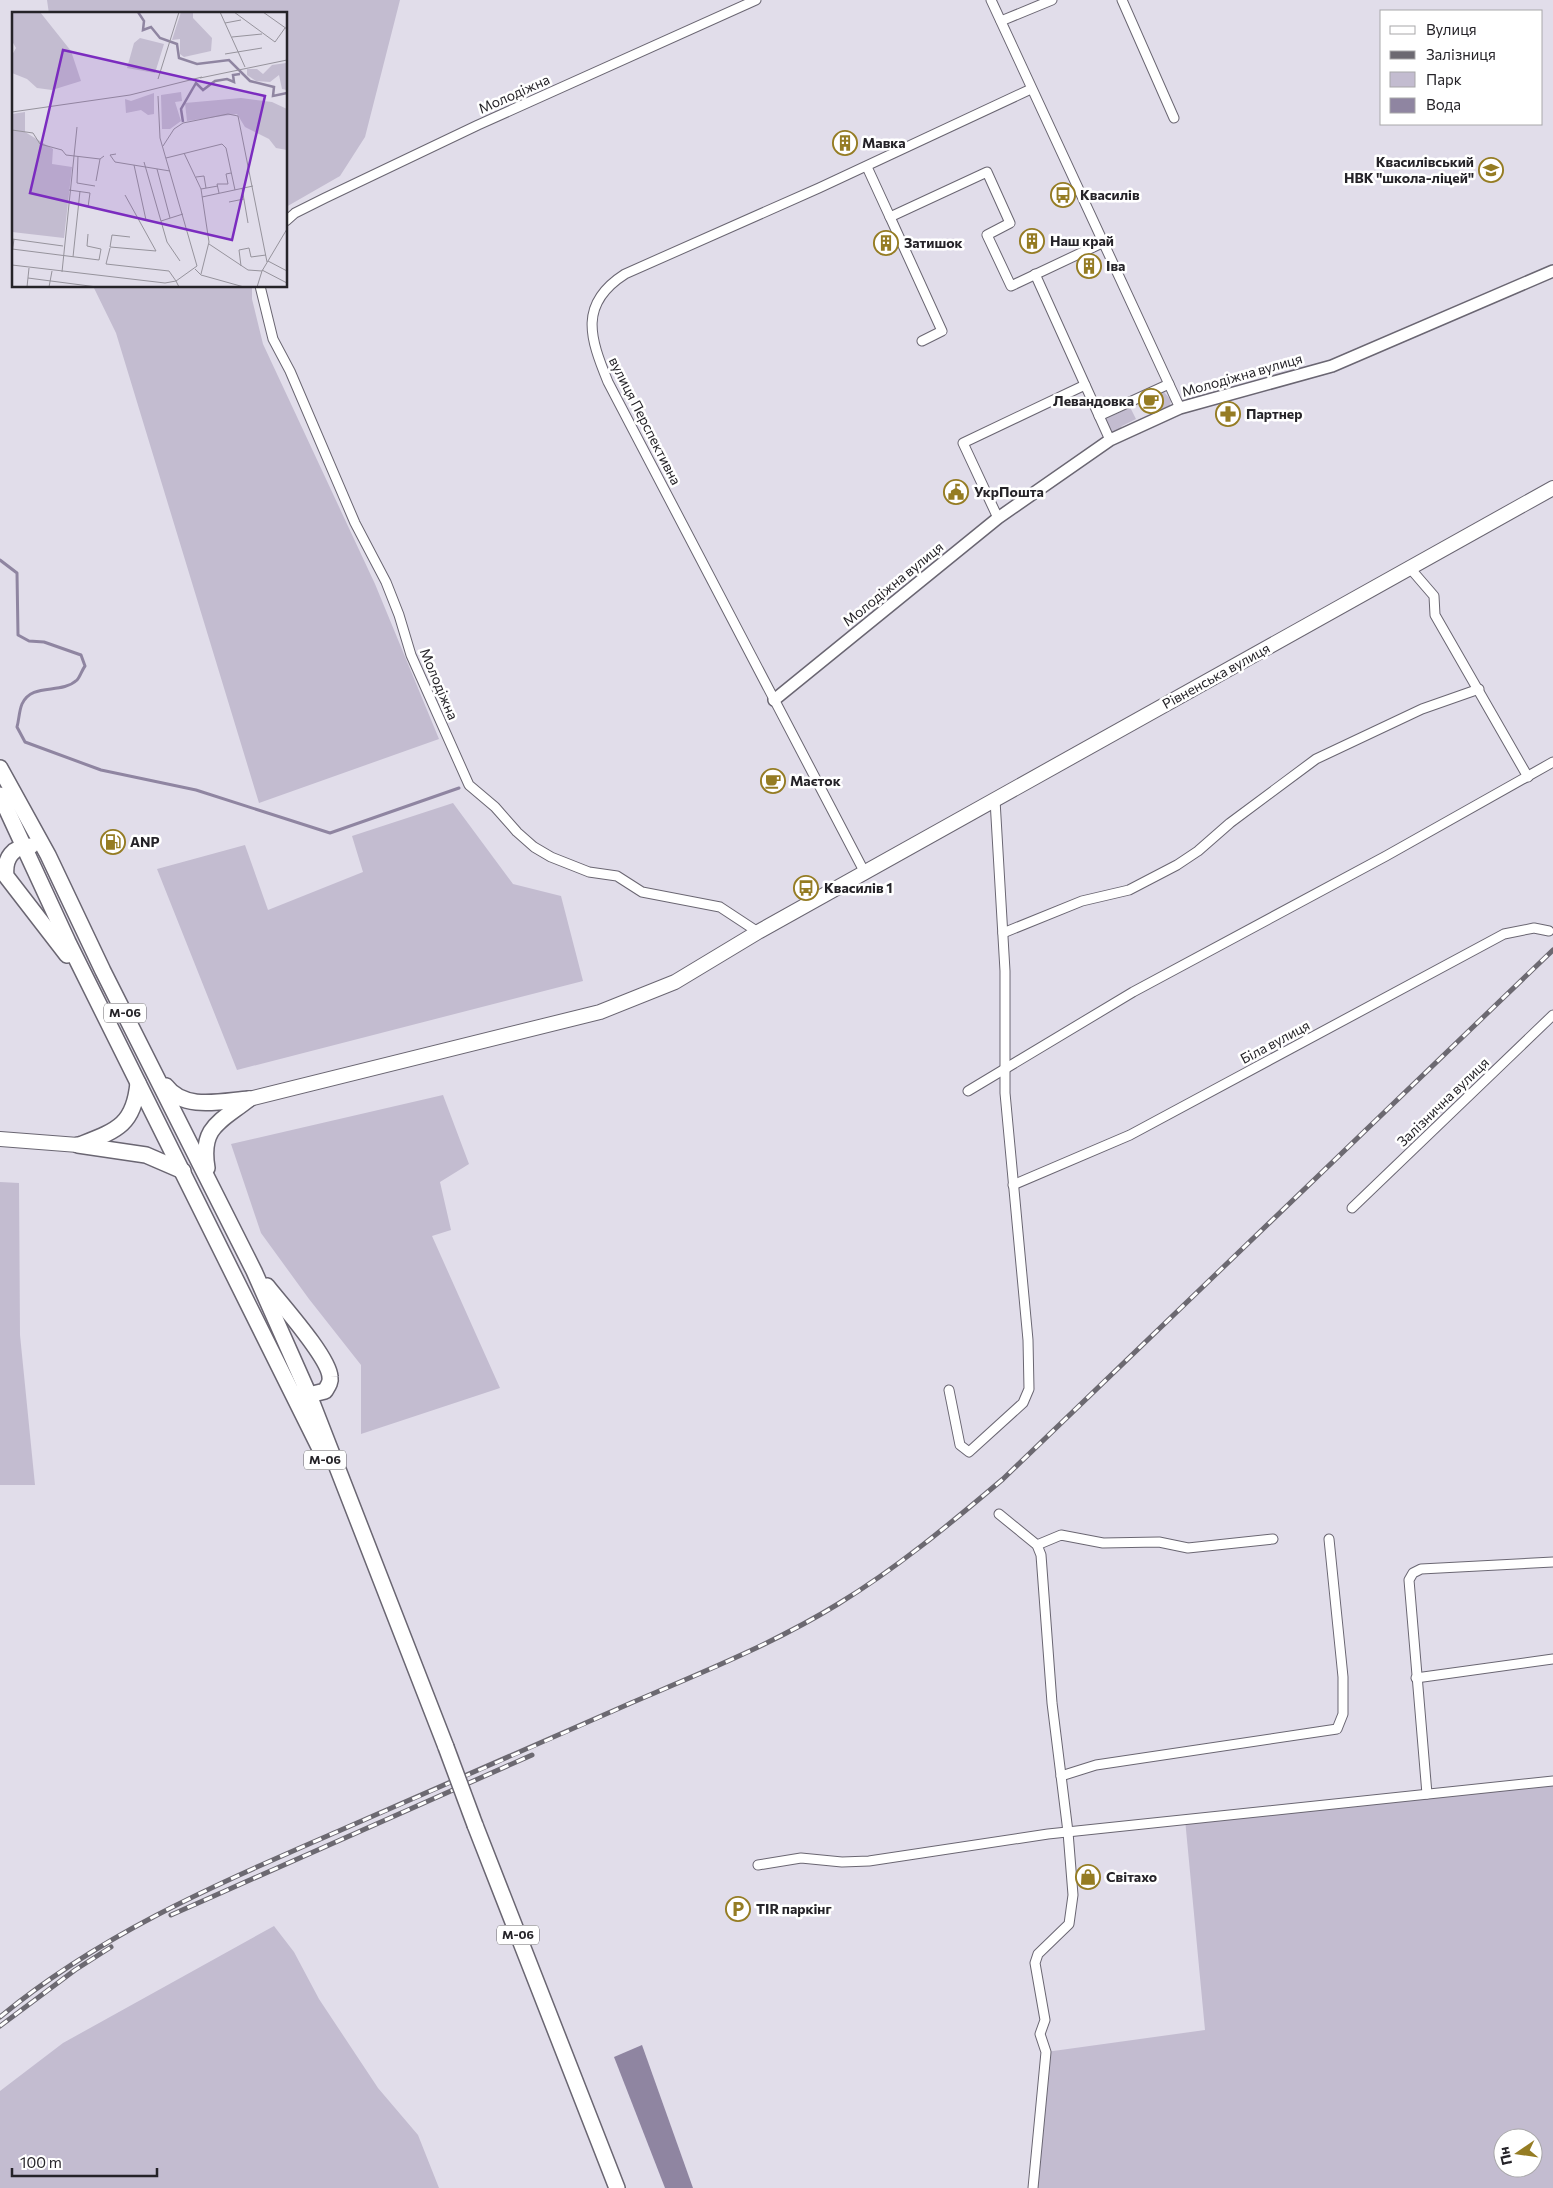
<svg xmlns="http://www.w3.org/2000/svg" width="1553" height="2188" font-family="Commissioner,sans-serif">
  <rect width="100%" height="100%" fill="#e1ddea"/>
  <!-- green -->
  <g fill="#c3bcd0" fill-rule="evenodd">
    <polygon points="47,0 400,0 365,137 340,176 286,207 286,14 49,14"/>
    <polygon points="93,286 252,286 252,299 263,344 375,584 439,739 259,803 116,333"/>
    <polygon points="1164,392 1171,400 1170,406 1163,411 1156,394"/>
    <polygon points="1130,407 1136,419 1122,426 1120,429 1113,433 1109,430 1106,419"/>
    <polygon points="453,803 513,884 561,896 583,981 237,1070 157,869 245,845 268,910 363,872 352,836"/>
    <polygon points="443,1095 469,1164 440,1182 451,1230 432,1236 500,1388 361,1434 361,1365 309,1299 261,1233 231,1144"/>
    <polygon points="0,1182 19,1183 20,1335 35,1485 0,1485"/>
    <path d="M1553,1781V2188H1033L1046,2052L1205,2030L1185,1819ZM1503,2138H1533V2168H1503Z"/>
    <polygon points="274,1926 294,1952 319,1999 378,2088 418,2135 439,2188 0,2188 0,2091 63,2043"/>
  </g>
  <!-- water -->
  <polygon fill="#8f85a1" points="642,2045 693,2188 665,2188 614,2057"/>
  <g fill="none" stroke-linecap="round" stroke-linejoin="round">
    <!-- stream -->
    <path stroke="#8f85a1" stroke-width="3" d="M0,560L17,573L18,635L29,641L44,642L81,655L85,666C82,670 80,677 77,680C61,695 32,682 22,704C19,711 19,720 17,727L25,742L101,770L196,790L330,833L459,788"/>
    <defs>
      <g id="minor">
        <polyline points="991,0 1180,408"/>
        <polyline points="1122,0 1174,118"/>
        <polyline points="1001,21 1052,0"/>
        <polyline points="867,167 890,217 987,172 1010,223 987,235 1011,286 1102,243"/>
        <polyline points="890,217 942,331 922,341"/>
        <polyline points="286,221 295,213 325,198 478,125 756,0"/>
        <polyline points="1035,274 1110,440"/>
        <polyline points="260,286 273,339 290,371 355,523 386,582 399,615 411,655 469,785 495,807 517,832 534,847 551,857 589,872 617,876 642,892 720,907 758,932"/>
        <polyline points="1099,416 1169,384"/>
        <polyline points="998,518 963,443 1085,385"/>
        <polyline points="1409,567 1434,596 1435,615 1528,777"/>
        <path d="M865,873L608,382C590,338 578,304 625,274L819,188L1031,89"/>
        <polyline points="1003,933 1082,901 1129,890 1177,865 1198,851 1230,823 1316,759 1422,709 1479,689"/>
        <polyline points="968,1091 1133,992 1386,856 1553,762"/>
        <polyline points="1013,1185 1130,1135 1504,934 1534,928 1549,931"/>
        <polyline points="1352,1208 1553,1015"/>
        <polyline points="949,1390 960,1445 969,1452 1023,1403 1029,1389 1028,1340 1005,1093 1005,971 995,800"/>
        <polyline points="999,1514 1037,1545 1041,1555 1052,1703 1068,1832 1073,1895 1069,1924 1038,1954 1035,1963 1045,2020 1040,2034 1046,2052 1033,2188"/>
        <polyline points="1037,1545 1061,1535 1103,1543 1159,1542 1188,1548 1273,1539"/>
        <polyline points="1416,1678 1553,1659"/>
        <polyline points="1061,1776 1096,1765 1337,1729 1343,1714 1343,1677 1329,1539"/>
        <polyline points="1427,1794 1409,1580 1413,1573 1421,1569 1553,1562"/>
        <polyline points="758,1865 801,1858 842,1862 869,1861 1048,1834 1553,1781"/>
      </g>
      <polyline id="tertiary" points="774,700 998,518 1110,440 1180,408 1332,366 1553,271"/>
      <g id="secondary">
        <polyline points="249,1099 600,1012 675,982 758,932 1553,488"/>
        <polyline points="0,1139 78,1145"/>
      </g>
      <g id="trunk">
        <polyline points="0,768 48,855 103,971 254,1271 309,1395 446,1747"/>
        <polyline points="0,795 68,942 323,1455"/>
        <path d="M31,846C13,846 4,858 6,876L67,955"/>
        <path d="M166,1086C184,1111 222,1101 249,1099"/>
        <path d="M82,1144C118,1130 134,1124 138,1083"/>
        <polyline points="78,1145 146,1155 183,1171"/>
        <path d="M207,1168C200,1127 220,1122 249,1099"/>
        <path d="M267,1286C281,1304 329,1357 330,1377C331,1382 328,1386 325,1391L309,1395L302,1391"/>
        <polyline points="475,1825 617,2188"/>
      </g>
    </defs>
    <!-- minor casing -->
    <use href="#minor" stroke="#6a6672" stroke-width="11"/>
    <!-- tertiary casing -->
    <use href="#tertiary" stroke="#6a6672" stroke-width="14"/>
    <!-- secondary casing -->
    <use href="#secondary" stroke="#6a6672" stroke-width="16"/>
    <!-- trunk casing -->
    <use href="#trunk" stroke="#6a6672" stroke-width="18"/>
    <!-- minor -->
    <use href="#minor" stroke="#fff" stroke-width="9"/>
    <!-- tertiary -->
    <use href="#tertiary" stroke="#fff" stroke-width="11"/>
    <!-- secondary -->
    <use href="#secondary" stroke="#fff" stroke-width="14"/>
    <!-- trunk -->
    <use href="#trunk" stroke="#fff" stroke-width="15"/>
    <defs>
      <g id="rail">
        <polyline points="171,1915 532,1755"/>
        <path d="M0,2017C103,1932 220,1883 341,1830C438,1788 535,1746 631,1703C701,1673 773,1644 838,1604C897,1568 950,1524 1003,1479L1553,950"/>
        <polyline points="0,2026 75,1970 111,1947"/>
      </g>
    </defs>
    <!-- rail casing -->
    <use href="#rail" stroke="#6c6971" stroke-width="5"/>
    <!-- rail -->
    <use href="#rail" stroke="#fff" stroke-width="3" stroke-dasharray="9" stroke-linecap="butt"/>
    <defs>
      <polyline id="trunk-bridge" points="446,1747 475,1825"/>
    </defs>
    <!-- trunk-bridge casing -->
    <use href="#trunk-bridge" stroke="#6a6672" stroke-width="18" stroke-linecap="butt"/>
    <!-- trunk-bridge -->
    <use href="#trunk-bridge" stroke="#fff" stroke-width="15"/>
  </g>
  <!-- icons -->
  <defs>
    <symbol id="building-ring" viewBox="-11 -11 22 22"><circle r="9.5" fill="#fff" stroke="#957c23" stroke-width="1.5"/><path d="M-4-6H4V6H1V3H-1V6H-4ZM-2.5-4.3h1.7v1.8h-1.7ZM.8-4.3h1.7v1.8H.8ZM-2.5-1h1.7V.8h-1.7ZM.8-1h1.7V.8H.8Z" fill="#957c23"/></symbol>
    <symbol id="school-ring" viewBox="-11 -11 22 22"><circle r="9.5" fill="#fff" stroke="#957c23" stroke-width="1.5"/><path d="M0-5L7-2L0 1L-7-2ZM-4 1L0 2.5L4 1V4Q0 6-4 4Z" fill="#957c23"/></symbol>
    <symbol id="bus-ring" viewBox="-11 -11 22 22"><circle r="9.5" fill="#fff" stroke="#957c23" stroke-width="1.5"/><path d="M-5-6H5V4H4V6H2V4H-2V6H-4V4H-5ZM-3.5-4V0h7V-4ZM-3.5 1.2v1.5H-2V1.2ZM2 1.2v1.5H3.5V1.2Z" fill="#957c23"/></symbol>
    <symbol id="cafe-ring" viewBox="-11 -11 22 22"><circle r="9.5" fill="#fff" stroke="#957c23" stroke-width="1.5"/><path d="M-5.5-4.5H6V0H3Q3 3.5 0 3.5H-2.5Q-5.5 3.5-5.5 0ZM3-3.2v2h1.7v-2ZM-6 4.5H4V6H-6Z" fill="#957c23"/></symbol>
    <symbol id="pharmacy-ring" viewBox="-11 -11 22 22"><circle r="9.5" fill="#fff" stroke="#957c23" stroke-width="1.5"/><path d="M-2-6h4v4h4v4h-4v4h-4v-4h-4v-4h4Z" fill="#957c23"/></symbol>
    <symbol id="civic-ring" viewBox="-11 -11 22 22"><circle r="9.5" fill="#fff" stroke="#957c23" stroke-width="1.5"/><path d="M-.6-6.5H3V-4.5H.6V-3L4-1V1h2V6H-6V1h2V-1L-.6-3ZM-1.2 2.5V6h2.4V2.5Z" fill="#957c23"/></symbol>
    <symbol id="fuel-ring" viewBox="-11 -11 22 22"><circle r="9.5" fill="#fff" stroke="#957c23" stroke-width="1.5"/><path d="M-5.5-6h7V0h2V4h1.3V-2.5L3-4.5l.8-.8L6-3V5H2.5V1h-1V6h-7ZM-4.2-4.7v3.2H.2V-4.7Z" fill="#957c23"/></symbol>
    <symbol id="shop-ring" viewBox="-11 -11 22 22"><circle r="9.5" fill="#fff" stroke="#957c23" stroke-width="1.5"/><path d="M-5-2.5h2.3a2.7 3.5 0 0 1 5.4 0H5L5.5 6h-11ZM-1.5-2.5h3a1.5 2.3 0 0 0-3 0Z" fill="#957c23"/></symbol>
    <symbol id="parking-ring" viewBox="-11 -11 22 22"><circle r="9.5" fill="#fff" stroke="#957c23" stroke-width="1.5"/><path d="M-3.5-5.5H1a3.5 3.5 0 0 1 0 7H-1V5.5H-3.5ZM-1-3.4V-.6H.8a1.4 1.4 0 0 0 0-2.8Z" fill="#957c23"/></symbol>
  </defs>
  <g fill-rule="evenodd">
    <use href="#building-ring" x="831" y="129" width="28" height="28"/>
    <use href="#school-ring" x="1477" y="156" width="28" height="28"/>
    <use href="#bus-ring" x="1049" y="181" width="28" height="28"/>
    <use href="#building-ring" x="1018" y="227" width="28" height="28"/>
    <use href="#building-ring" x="872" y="229" width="28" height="28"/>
    <use href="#building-ring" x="1075" y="252" width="28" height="28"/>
    <use href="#cafe-ring" x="1137" y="387" width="28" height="28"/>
    <use href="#pharmacy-ring" x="1214" y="400" width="28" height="28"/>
    <use href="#civic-ring" x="942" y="478" width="28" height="28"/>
    <use href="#cafe-ring" x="759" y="767" width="28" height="28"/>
    <use href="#fuel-ring" x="99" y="828" width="28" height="28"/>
    <use href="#bus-ring" x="792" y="874" width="28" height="28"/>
    <use href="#shop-ring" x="1074" y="1863" width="28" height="28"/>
    <use href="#parking-ring" x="724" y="1895" width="28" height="28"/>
  </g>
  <g text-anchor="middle" stroke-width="5" stroke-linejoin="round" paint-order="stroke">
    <!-- shield labels -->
    <g fill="#fff" stroke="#666568" stroke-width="1">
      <rect x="104" y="1003.5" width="42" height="19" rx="4"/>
      <rect x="304" y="1450.5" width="42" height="19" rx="4"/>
      <rect x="497" y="1925.5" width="42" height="19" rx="4"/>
    </g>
    <g font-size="12" font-weight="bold" fill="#252328">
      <text x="125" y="1017">М-06</text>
      <text x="325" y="1464">М-06</text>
      <text x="518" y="1939">М-06</text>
    </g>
    <!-- street labels -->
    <g font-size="14" fill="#252328" stroke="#fff">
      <text transform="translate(514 94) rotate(-24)" y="5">Молодіжна</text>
      <text transform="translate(1242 375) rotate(-16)" y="5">Молодіжна вулиця</text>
      <text transform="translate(645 421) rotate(63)" y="5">вулиця Перспективна</text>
      <text transform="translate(893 584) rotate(-39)" y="5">Молодіжна вулиця</text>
      <text transform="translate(1216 676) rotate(-29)" y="5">Рівненська вулиця</text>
      <text transform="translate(439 684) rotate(67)" y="5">Молодіжна</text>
      <text transform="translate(1275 1042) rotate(-28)" y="5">Біла вулиця</text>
      <text transform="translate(1443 1102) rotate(-44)" y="5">Залізнична вулиця</text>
    </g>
    <!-- poi labels -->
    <g font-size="14" font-weight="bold" fill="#252328" stroke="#fff" text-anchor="start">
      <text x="862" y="148">Мавка</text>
      <text x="1474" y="167" text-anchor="end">Квасилівський<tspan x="1474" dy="16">НВК "школа-ліцей"</tspan></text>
      <text x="1080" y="200">Квасилів</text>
      <text x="1050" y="246">Наш край</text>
      <text x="904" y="248">Затишок</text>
      <text x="1106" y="271">Іва</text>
      <text x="1134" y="406" text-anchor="end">Левандовка</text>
      <text x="1246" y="419">Партнер</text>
      <text x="974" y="497">УкрПошта</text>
      <text x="790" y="786">Маєток</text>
      <text x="130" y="847">ANP</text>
      <text x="824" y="893">Квасилів 1</text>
      <text x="1106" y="1882">Світахо</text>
      <text x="756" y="1914">TIR паркінг</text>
    </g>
  </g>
  <!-- overview -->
  <g transform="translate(12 12)">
    <rect width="275" height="275" fill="#e1ddea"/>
    <path d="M0,0H28L59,39L69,69L40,78L25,76L15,67L0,61V43L4,36L0,29ZM169,0H181V6L200,26L199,39L172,45L168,42V27L160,28ZM128,26L152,32L143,61L115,56L122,31ZM274,51L275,78L270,77L267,63L258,70L244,69L235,63V57H245L251,62L260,53ZM169,80L170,89L163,90L169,109L158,117H150L149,83ZM142,81V102L136,103L129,98L114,101L113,87L119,89ZM229,86L260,90L275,97V138L264,136L257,127L233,115L225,102L175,109L173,91ZM13,100V120L41,137L40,152L60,155L52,226L0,220V102Z" fill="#c3bcd0"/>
    <path fill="none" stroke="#8f85a1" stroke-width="2.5" d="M126,0L132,9L131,18L139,15L148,26L165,32L167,46L185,52L217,48L238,69L262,75L261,84L275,81M171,110L169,97L184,71L191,78L203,69L215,67L222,70L221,63L228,62"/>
    <path fill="none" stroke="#96939c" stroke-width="1" d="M208,0L233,55M222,0L263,30L273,16M251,0L275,17M213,11L229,8M220,25L250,22M213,42L250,36M188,66L275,48M146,67L167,0M146,84L148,126L185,254L164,269L167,275M0,100L118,83L190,65M0,118L21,121L28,132L50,138L54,143L88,147M151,134L162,117L171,111L216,102L226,104L255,250M172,141L189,177L197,230L189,262M104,142L98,143L103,150L158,159M66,144L65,171L83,174M154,146L210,132L214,136L223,178M132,150L155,230L168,249M122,153L134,208M145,157L158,206M184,165L192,164L194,176M84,169L88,147L92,144M230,176L236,211M189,177L206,174M57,178L78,181L76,195M207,181L205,172H216L214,162L219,161M113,183L144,239L98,235L100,223L118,225M190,185L241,174M217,190L232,187M149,209L171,202M0,227L51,234M197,232L236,258L250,259M0,237L87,248L89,237L75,234L76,222M0,242L2,227M61,245L68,179M256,249L275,259M0,253L153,271L164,269L157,259L94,252L98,236M229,254L227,238L237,236L239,245L254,243M183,257L189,263L232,275M250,258L275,271M50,260L65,115M16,266L85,275M15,275L17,256M37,275L40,259M245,275L250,259L275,217"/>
    <path fill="#7b2cbf" fill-opacity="0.15" stroke="#7b2cbf" stroke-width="2.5" d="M51,38L253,84L220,228L18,181Z"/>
    <rect width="275" height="275" fill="none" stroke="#252328" stroke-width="2.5"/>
  </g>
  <!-- legend -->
  <rect x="1380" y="10" width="162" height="115" fill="#ffffff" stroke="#a8a7a9"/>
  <rect x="1390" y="26" width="25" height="8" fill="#ffffff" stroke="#a8a7a9"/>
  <text x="1426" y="35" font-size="15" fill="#252328">Вулиця</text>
  <rect x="1390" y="51" width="25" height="8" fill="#6c6971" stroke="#a8a7a9"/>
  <text x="1426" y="60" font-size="15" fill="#252328">Залізниця</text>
  <rect x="1390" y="72" width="25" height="15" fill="#c3bcd0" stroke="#a8a7a9"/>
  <text x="1426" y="85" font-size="15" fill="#252328">Парк</text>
  <rect x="1390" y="98" width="25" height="15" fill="#8f85a1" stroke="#a8a7a9"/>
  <text x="1426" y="110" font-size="15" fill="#252328">Вода</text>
  <!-- north arrow -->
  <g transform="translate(1518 2153) rotate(257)"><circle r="24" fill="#ffffff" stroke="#a8a7a9"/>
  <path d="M0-4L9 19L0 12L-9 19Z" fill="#957c23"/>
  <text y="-8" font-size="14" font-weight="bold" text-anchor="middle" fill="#252328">Пн</text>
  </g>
  <!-- scale -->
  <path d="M12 2168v8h145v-8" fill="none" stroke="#252328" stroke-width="2.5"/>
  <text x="20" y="2168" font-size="15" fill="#252328" stroke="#ffffff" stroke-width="4" paint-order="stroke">100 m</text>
</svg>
